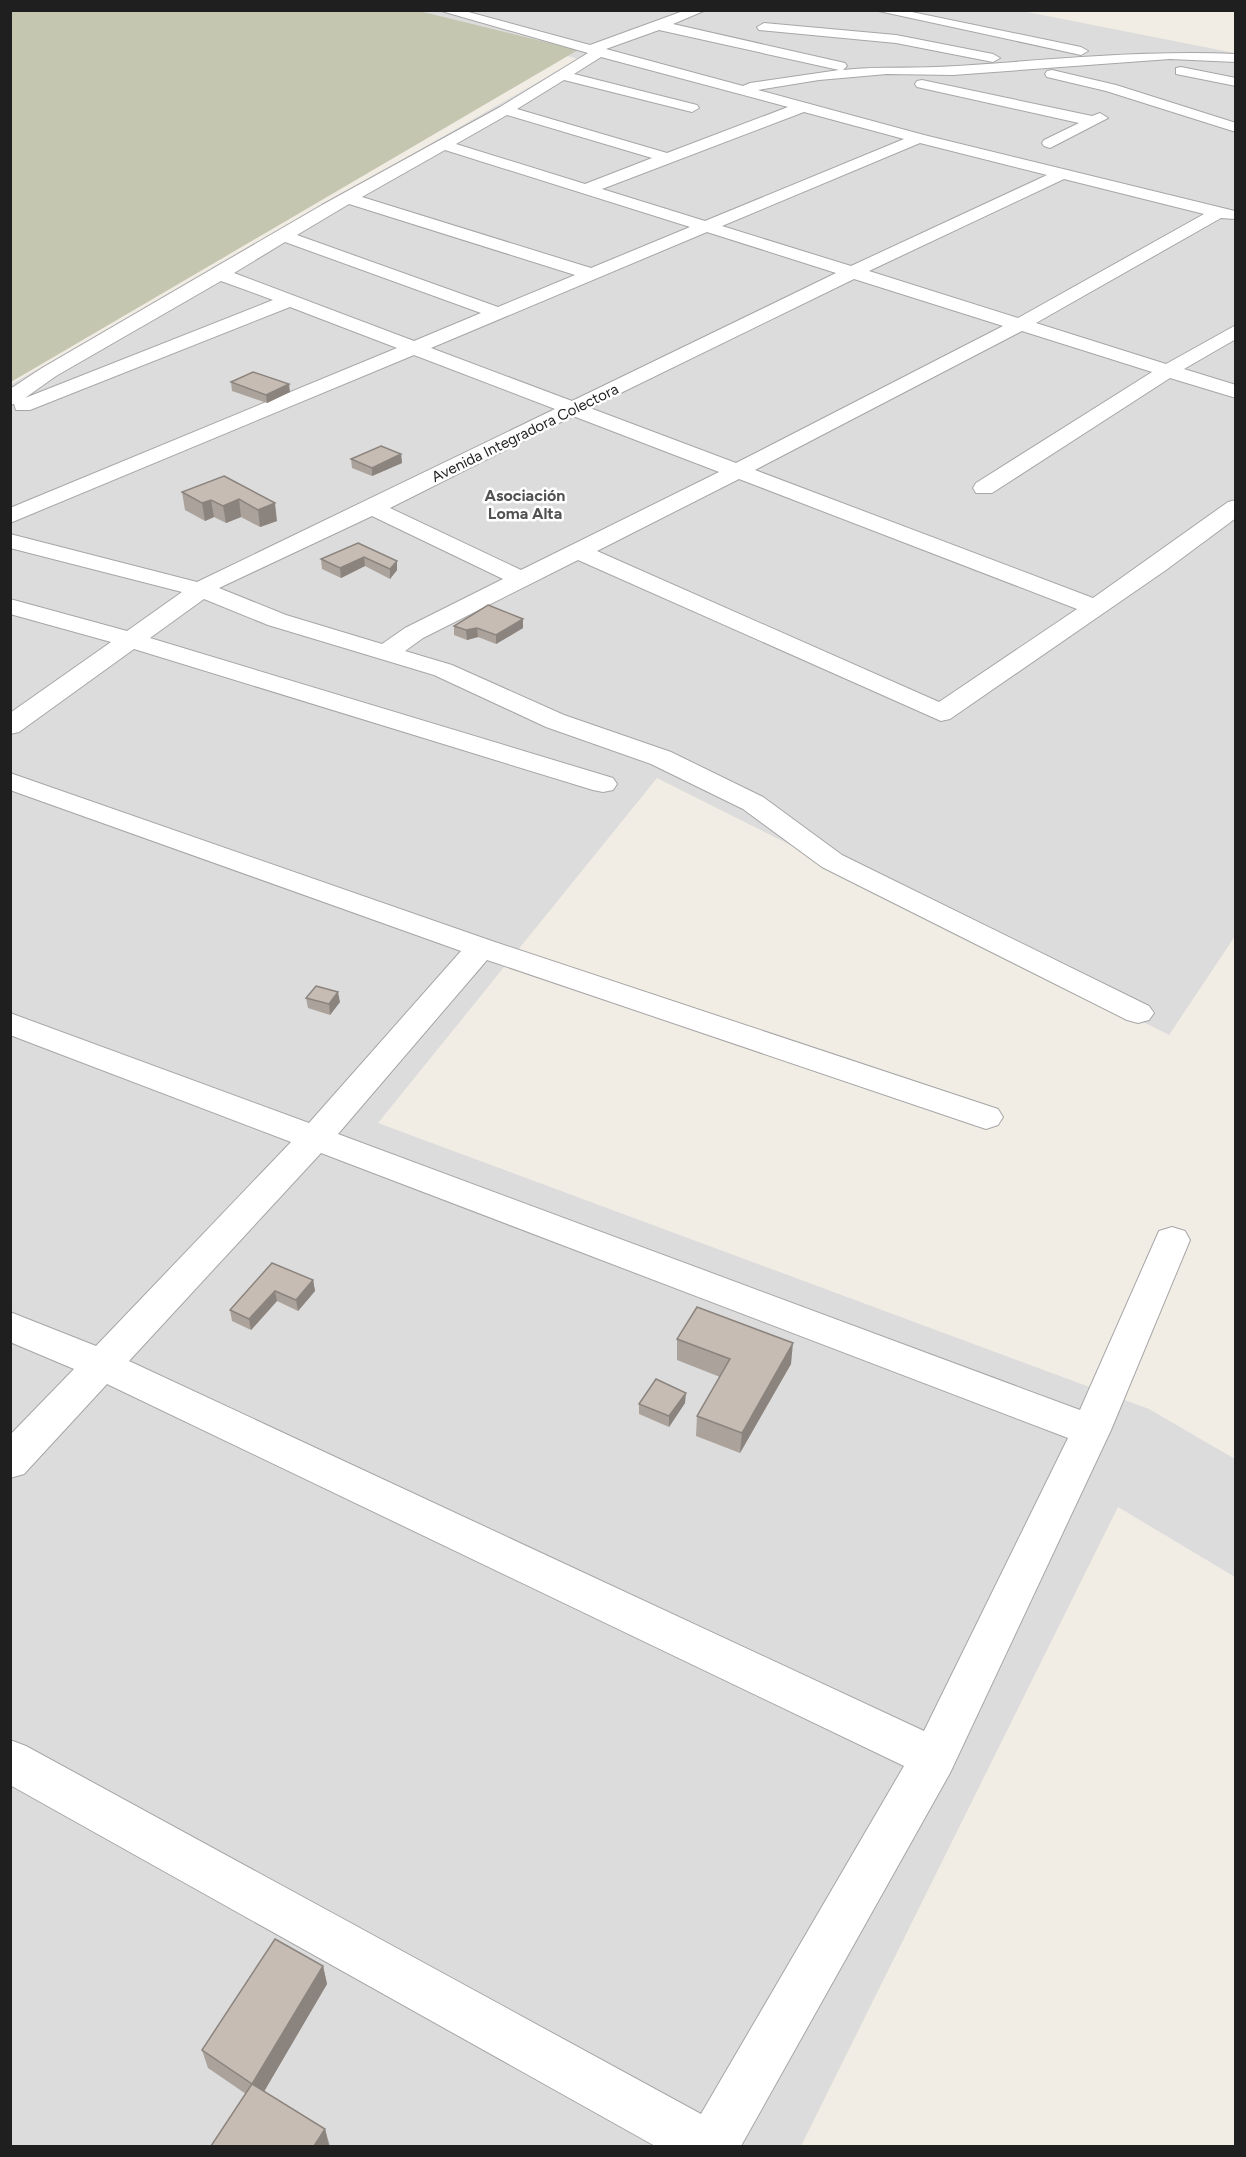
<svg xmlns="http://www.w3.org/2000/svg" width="1246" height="2157" font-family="Figtree,sans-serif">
  <rect width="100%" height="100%" fill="#f1ede5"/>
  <!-- residential -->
  <polygon fill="#dddcdc" points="405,11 1022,11 1235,53 1235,936 1169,1035 657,778 378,1123 1149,1409 1235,1459 1235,1577 1118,1507 801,2146 11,2146 10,385 578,59"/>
  <!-- construction -->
  <polygon fill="#c5c6b0" points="10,11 419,11 578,50 11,382"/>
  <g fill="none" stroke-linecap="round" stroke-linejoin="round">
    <defs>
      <g id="street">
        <path d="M438,10H461L590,45L686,10H706L673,24L845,63L847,66L843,70C881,66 919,69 957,66C1050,60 1142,50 1236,54V62L1170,59L953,75L887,74L819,80L758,90L924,135L1235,211V219L1221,218L1036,323L1166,364L1236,325V339L1184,369L1236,385V398L1170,378L992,493H976L973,488L976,483L1152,372L1022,331L755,470L1093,598L1228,502L1236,500V518L1166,570L950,719L941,721L578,560L423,638L405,651L452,665L564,715L671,752L763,797L842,855L1149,1006L1154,1013L1149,1020L1138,1023L1127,1020L822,867L743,809L651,764L546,727L434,675L268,625L204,599L150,638L613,778L617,784L613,790L603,792L593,790L134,649L19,732L10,734V713L111,642L10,614V599L127,631L182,592L10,548V534L197,582L555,409L414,355L10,523V508L397,348L290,307L30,410H16L14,404L10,405V389L42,368L322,205L500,107L588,53ZM659,30L839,70L750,83L743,86L606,49ZM601,57L788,107L667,153L517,109L564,80L692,112L699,108L697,105L574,74ZM804,112L904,139L705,221L602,189ZM507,115L652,158L585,184L456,144ZM920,143L1047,175L851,266L722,226ZM445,150L690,227L591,268L362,197ZM1064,179L1204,214L1018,318L869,271ZM349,204L575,275L498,307L297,235ZM707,232L836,273L572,401L431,348ZM285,242L481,313L414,341L234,273ZM854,279L1003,326L736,463L590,408ZM221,281L273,300L25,398L56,376ZM573,416L719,472L521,570L390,508ZM739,479L1077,609L939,702L597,551ZM372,516L503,579L405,628L382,644L286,615L219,588Z"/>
        <polygon points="874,10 902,10 1081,47 1088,51 1081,55"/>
        <polygon points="764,23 896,35 993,54 1000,58 993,62 896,43 759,30 757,27"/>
        <polygon points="1181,67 1236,78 1236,86 1176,74 1176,68"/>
        <polygon points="1052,70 1116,85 1236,123 1236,132 1106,91 1047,77 1045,74 1047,71"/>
        <polygon points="922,80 1092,116 1100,113 1108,118 1050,148 1044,146 1042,143 1044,140 1079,123 917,87 915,84 917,81"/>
        <path d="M10,773L492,941L998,1109L1003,1117L998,1125L986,1129L974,1125L487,960L338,1134L1080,1410L1159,1231L1172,1227L1185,1231L1190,1240L1111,1430L950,1773L741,2146H655L10,1785V1740L26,1746L701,2114L904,1766L107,1384L24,1474L10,1478V1435L74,1369L10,1342V1312L96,1346L291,1142L10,1035V1013L309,1123L461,951L10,790ZM321,1153L1068,1438L924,1731L129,1361Z"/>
      </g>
    </defs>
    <!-- street casing -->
    <use href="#street" stroke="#a6a6a6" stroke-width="2"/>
    <!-- street -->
    <use href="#street" fill="#fff" fill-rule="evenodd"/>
  </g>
  <!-- wall -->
  <g fill="#aaa29b">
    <polygon points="231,382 290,392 267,403 232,391"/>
    <polygon points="401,454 402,463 372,476 352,468 351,459"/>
    <polygon points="224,476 277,521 260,527 241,517 226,523 214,517 205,521 185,510 182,492"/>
    <polygon points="358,543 397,570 390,579 365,566 341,578 322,569 321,559"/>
    <polygon points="454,626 523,628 496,644 478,637 467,640 454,635"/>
    <polygon points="306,998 340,1002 330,1015 308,1008"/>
    <polygon points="272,1263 313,1280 315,1291 298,1311 277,1301 251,1330 232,1321 230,1310"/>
    <polygon points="677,1339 791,1364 740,1453 696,1436 697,1416 720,1377 677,1360"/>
    <polygon points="685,1403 669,1427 639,1414 639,1404"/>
    <polygon points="323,1966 327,1984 264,2091 325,2129 330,2146 246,2094 208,2068 202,2050"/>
  </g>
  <!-- shaded-wall -->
  <g fill="#8b847e">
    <polygon points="289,384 290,392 267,403 266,395"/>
    <polygon points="401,454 402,463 372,476 372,468"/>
    <polygon points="239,499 241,517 226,523 223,506"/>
    <polygon points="211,500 214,517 205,521 202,503"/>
    <polygon points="275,503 277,521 260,527 258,510"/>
    <polygon points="364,557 365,566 341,578 340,568"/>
    <polygon points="397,561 397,570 390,579 390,569"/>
    <polygon points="523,619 523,628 496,644 496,635"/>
    <polygon points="477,628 478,637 467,640 466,630"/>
    <polygon points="338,992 340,1002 330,1015 329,1004"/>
    <polygon points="313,1280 315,1291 298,1311 296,1300"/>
    <polygon points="275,1291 277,1301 251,1330 249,1319"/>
    <polygon points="793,1343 791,1364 740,1453 742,1433"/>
    <polygon points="686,1393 685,1403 669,1427 669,1416"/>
    <polygon points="323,1966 327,1984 258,2102 252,2084"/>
    <polygon points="325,2129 329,2146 314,2146"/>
  </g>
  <!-- building -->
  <g fill="#c6bcb4" stroke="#8b847e" stroke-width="1.5">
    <polygon points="253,372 289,384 266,395 231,382"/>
    <polygon points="381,446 401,454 372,468 351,459"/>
    <polygon points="224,476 275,503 258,510 239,499 223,506 211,500 202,503 182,492"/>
    <polygon points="358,543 397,561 390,569 364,557 340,568 321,559"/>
    <polygon points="488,605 523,619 496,635 477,628 466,630 454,626"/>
    <polygon points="316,986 338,992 329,1004 306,998"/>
    <polygon points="272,1263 313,1280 296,1300 275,1291 249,1319 230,1310"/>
    <polygon points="697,1307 793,1343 742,1433 697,1416 730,1359 677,1339"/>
    <polygon points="656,1379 686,1393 669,1416 639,1404"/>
    <polygon points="275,1939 323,1966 252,2084 325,2129 314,2146 211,2146 252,2084 202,2050"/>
  </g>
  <g text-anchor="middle" stroke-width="5" stroke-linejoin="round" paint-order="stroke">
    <!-- far-street labels -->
    <g font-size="15" fill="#1f1f1f" stroke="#fff">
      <text transform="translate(525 433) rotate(-26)" y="5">Avenida Integradora Colectora</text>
    </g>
    <!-- far-neighbourhood labels -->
    <g font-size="16" font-weight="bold" fill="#525252" stroke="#fff">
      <text x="525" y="501">Asociación<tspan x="525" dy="18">Loma Alta</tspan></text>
    </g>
  </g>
  <!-- border -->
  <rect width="1246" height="2157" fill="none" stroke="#1f1f1f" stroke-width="24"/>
</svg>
